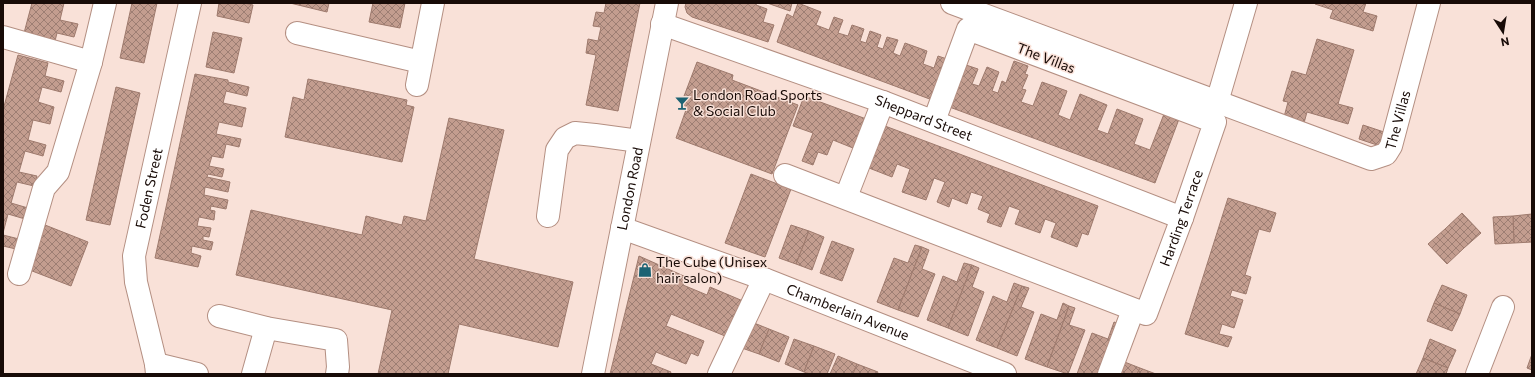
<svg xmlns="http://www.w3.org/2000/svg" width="1535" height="377" font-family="Commissioner,sans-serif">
  <defs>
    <pattern id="building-cross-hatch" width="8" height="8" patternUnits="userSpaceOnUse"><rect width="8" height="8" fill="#c39d8f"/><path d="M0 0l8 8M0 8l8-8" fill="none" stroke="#9d7e73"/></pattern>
  </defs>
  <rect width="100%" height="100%" fill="#f9e1d8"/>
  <!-- building -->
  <g fill="url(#building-cross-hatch)" stroke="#9e7a6d">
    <polygon points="32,3 64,3 60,20 78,24 74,37 57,33 55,41 24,33"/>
    <polygon points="132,3 157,3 144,63 120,58"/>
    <polygon points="219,3 244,3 253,5 249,23 217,16"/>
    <polygon points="290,3 329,3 327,12"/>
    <polygon points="373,3 405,3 400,28 369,22"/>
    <polygon points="606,3 640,3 618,111 586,105 596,55 586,53 588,39 598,41 601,27 593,26 596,12 604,13"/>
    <polygon points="686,3 757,3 756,5 767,9 763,22 774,25 768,42 692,17 687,13 685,7"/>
    <polygon points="767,3 792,3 790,11"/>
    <polygon points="798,3 821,12 816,25 829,30 834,17 843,20 838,33 848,36 852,25 864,29 860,41 866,43 870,31 881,35 877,47 883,49 887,37 898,40 893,53 900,56 905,43 927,51 923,64 934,68 938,56 950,60 935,101 777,42 787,14 793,17"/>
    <polygon points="1315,3 1366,3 1363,12 1377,16 1373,31 1330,18 1333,10 1315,4"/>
    <polygon points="213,32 242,38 234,73 206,67"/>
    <polygon points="1317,39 1354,50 1338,104 1353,108 1348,124 1307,112 1304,123 1284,117 1288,102 1283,101 1292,71 1306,75"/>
    <polygon points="18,55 48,63 45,76 64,81 61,92 42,87 38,102 54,107 50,124 33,120 28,140 46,145 43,156 25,151 19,172 37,176 34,186 17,182 11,203 28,208 25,219 8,214 3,233 3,110"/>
    <polygon points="1014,61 1028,66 1025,74 1028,75 1022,89 1026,90 1021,102 1033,106 1042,82 1067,91 1058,115 1070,120 1080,94 1107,105 1097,130 1108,134 1117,109 1143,119 1134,144 1150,150 1164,114 1179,119 1155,183 944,105 966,65 978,69 972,84 979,86 987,67 999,72 992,91 998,93 1002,81 1006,83"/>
    <polygon points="697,62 733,75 732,80 798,105 772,174 676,138 687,107 681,104"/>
    <polygon points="195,74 228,80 228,82 249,87 247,96 226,91 223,103 246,108 242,127 219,122 216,134 241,139 239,147 226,144 223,158 212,156 209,166 224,169 222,177 208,174 207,177 230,182 228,192 205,187 204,195 228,200 226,209 211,206 210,210 215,211 214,220 199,217 197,226 211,228 209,237 203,236 203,240 213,242 211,250 192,246 191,253 201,256 198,267 155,258"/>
    <polygon points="308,79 407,100 406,105 414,107 402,162 285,137 293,97 304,100"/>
    <polygon points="116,87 140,93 110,225 86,220"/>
    <polygon points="804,96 869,120 858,150 833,140 827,155 818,152 813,165 802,161 813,133 793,126"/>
    <polygon points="449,118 504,130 474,259 573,282 558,347 459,324 448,374 378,374 392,310 236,275 251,210 362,235 366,216 402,225 404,216 426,221"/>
    <polygon points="877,123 1098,206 1088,235 1082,233 1077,247 1051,237 1056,223 1045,219 1040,233 1015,224 1020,210 1009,206 1001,227 987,222 990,214 978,209 983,196 971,192 967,204 952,198 949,207 937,202 945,182 934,178 926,200 902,192 910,169 897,164 892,177 869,168"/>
    <polygon points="1363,125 1387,133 1383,147 1359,139"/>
    <polygon points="751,174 791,189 765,257 725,243"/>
    <polygon points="1228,198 1276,213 1270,232 1259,229 1245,275 1251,277 1246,294 1232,290 1230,296 1243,300 1234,328 1222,324 1219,334 1232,337 1228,347 1185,334"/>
    <polygon points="1462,213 1481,233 1464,248 1445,229"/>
    <polygon points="1532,214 1532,242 1514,243 1513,216"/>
    <polygon points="1513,216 1514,243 1495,244 1493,217"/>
    <polygon points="45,225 88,242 71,286 27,269"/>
    <polygon points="791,225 809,231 796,264 779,258"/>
    <polygon points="1445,229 1464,248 1447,264 1428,244"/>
    <polygon points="809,231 824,237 812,270 796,264"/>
    <polygon points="3,235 19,239 16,249 3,246"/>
    <polygon points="832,241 854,249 842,281 820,273"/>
    <polygon points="915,245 922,247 898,310 877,302 894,258 908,263"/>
    <polygon points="922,247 929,250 922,269 935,274 918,317 898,310"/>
    <polygon points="639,256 686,277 683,285 707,295 710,287 743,301 730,338 671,314 666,326 704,341 698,356 691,353 686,364 656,352 651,364 671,372 670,374 610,374"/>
    <polygon points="964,263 972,265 948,328 927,320 943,276 957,282"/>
    <polygon points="972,265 979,268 972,287 984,292 968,336 948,328"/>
    <polygon points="1014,283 1022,286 997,348 976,340 993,296 1007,302"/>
    <polygon points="1442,285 1467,295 1460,314 1434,303"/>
    <polygon points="1022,286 1029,288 1021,307 1034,312 1017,356 997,348"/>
    <polygon points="1063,303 1069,306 1047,367 1025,359 1041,314 1057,320"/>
    <polygon points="1434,303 1460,314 1452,331 1427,321"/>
    <polygon points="1069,306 1075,308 1069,325 1085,330 1068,374 1047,367"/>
    <polygon points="749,321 769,329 759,354 739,347"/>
    <polygon points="1114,322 1120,324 1101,374 1077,374 1092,333 1108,339"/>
    <polygon points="769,329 789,337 779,362 759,354"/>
    <polygon points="794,339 814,346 804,372 785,364"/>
    <polygon points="1430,339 1456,350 1448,368 1423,358"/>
    <polygon points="814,346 835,354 827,374 810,374 804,372"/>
    <polygon points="1532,354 1532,370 1527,368"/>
    <polygon points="838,356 857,364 853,374 830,374"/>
    <polygon points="1423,358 1448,368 1446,374 1416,374"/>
    <polygon points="1122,361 1140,368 1137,374 1117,374"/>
    <polygon points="857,364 878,372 877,374 853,374"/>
    <polygon points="1140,368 1156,374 1137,374"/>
  </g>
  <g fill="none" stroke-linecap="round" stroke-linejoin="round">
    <defs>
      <g id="minor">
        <path id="s1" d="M952,3L1371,159L1386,154L1391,146L1429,3"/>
        <path id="s2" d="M662,24L883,102L1182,218"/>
        <polyline points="297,33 421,62"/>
        <polyline points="3,37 91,62"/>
        <polyline points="417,85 433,3"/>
        <polyline points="1217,102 1246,3"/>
        <path id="s3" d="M785,175L1146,314L1182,218L1215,122L968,29L934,121"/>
        <polyline points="846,197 883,102"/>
        <polyline points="548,216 557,150 565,138 575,133 595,135 639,141"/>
        <path id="s4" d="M622,228L764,279L1005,374"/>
        <polyline points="19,274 44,188 58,172 91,62 105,3"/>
        <polyline points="219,316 266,328 336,340 338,367 337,374"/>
        <polyline points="156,364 197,374"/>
        <path id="s5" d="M157,374L156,364L136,282L134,256L190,3"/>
        <polyline points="253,374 266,328"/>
        <polyline points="719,374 764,279"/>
        <polyline points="1109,374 1133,310"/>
        <polyline points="1477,374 1503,307"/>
      </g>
      <g id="major">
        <path id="s6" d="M593,374L667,3"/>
      </g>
    </defs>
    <!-- minor casing -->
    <use href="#minor" stroke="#b48f82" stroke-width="24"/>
    <!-- major casing -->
    <use href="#major" stroke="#b48f82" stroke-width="24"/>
    <!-- minor -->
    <use href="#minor" stroke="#fff" stroke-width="22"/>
    <!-- major -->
    <use href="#major" stroke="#fff" stroke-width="22"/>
  </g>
  <!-- icons -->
  <defs>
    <symbol id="bar-bare" viewBox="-9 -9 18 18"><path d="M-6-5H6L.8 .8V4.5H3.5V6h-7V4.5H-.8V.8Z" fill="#1d6373" stroke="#f9e1d8" stroke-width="2.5" paint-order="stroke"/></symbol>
    <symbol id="shop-bare" viewBox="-9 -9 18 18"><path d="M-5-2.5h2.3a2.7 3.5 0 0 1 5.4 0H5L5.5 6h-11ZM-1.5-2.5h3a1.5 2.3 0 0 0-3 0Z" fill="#1d6373" stroke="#f9e1d8" stroke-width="2.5" paint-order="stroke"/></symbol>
  </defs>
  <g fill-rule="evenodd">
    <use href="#bar-bare" x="672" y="93" width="20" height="20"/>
    <use href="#shop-bare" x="635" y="260" width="20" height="20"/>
  </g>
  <g text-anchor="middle" stroke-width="3" stroke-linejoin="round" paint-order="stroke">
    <!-- street labels -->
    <g font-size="14" fill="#180b07" stroke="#f9e1d8">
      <text transform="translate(1046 58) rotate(21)" y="5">The Villas</text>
      <text dy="5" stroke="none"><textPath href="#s2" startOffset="278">Sheppard Street</textPath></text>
      <text dy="5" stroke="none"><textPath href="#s1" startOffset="499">The Villas</textPath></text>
      <text dy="5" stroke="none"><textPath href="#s5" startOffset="190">Foden Street</textPath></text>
      <text dy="5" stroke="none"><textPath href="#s6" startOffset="189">London Road</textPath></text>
      <text dy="5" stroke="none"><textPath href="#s3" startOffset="489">Harding Terrace</textPath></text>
      <text dy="5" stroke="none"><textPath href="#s4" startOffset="241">Chamberlain Avenue</textPath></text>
    </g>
    <!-- poi labels -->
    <g font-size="14" fill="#180b07" stroke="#f9e1d8" text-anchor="start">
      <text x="693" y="100">London Road Sports<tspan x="693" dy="16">&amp; Social Club</tspan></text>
      <text x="656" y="267">The Cube (Unisex<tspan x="656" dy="16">hair salon)</tspan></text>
    </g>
  </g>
  <!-- border -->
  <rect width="1535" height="377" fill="none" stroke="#180b07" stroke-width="8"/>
  <!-- north arrow -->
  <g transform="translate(1503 32) rotate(168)" stroke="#f9e1d8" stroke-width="3" paint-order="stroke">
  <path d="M0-3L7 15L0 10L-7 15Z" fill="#180b07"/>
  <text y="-6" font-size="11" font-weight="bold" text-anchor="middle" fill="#180b07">N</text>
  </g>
</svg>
